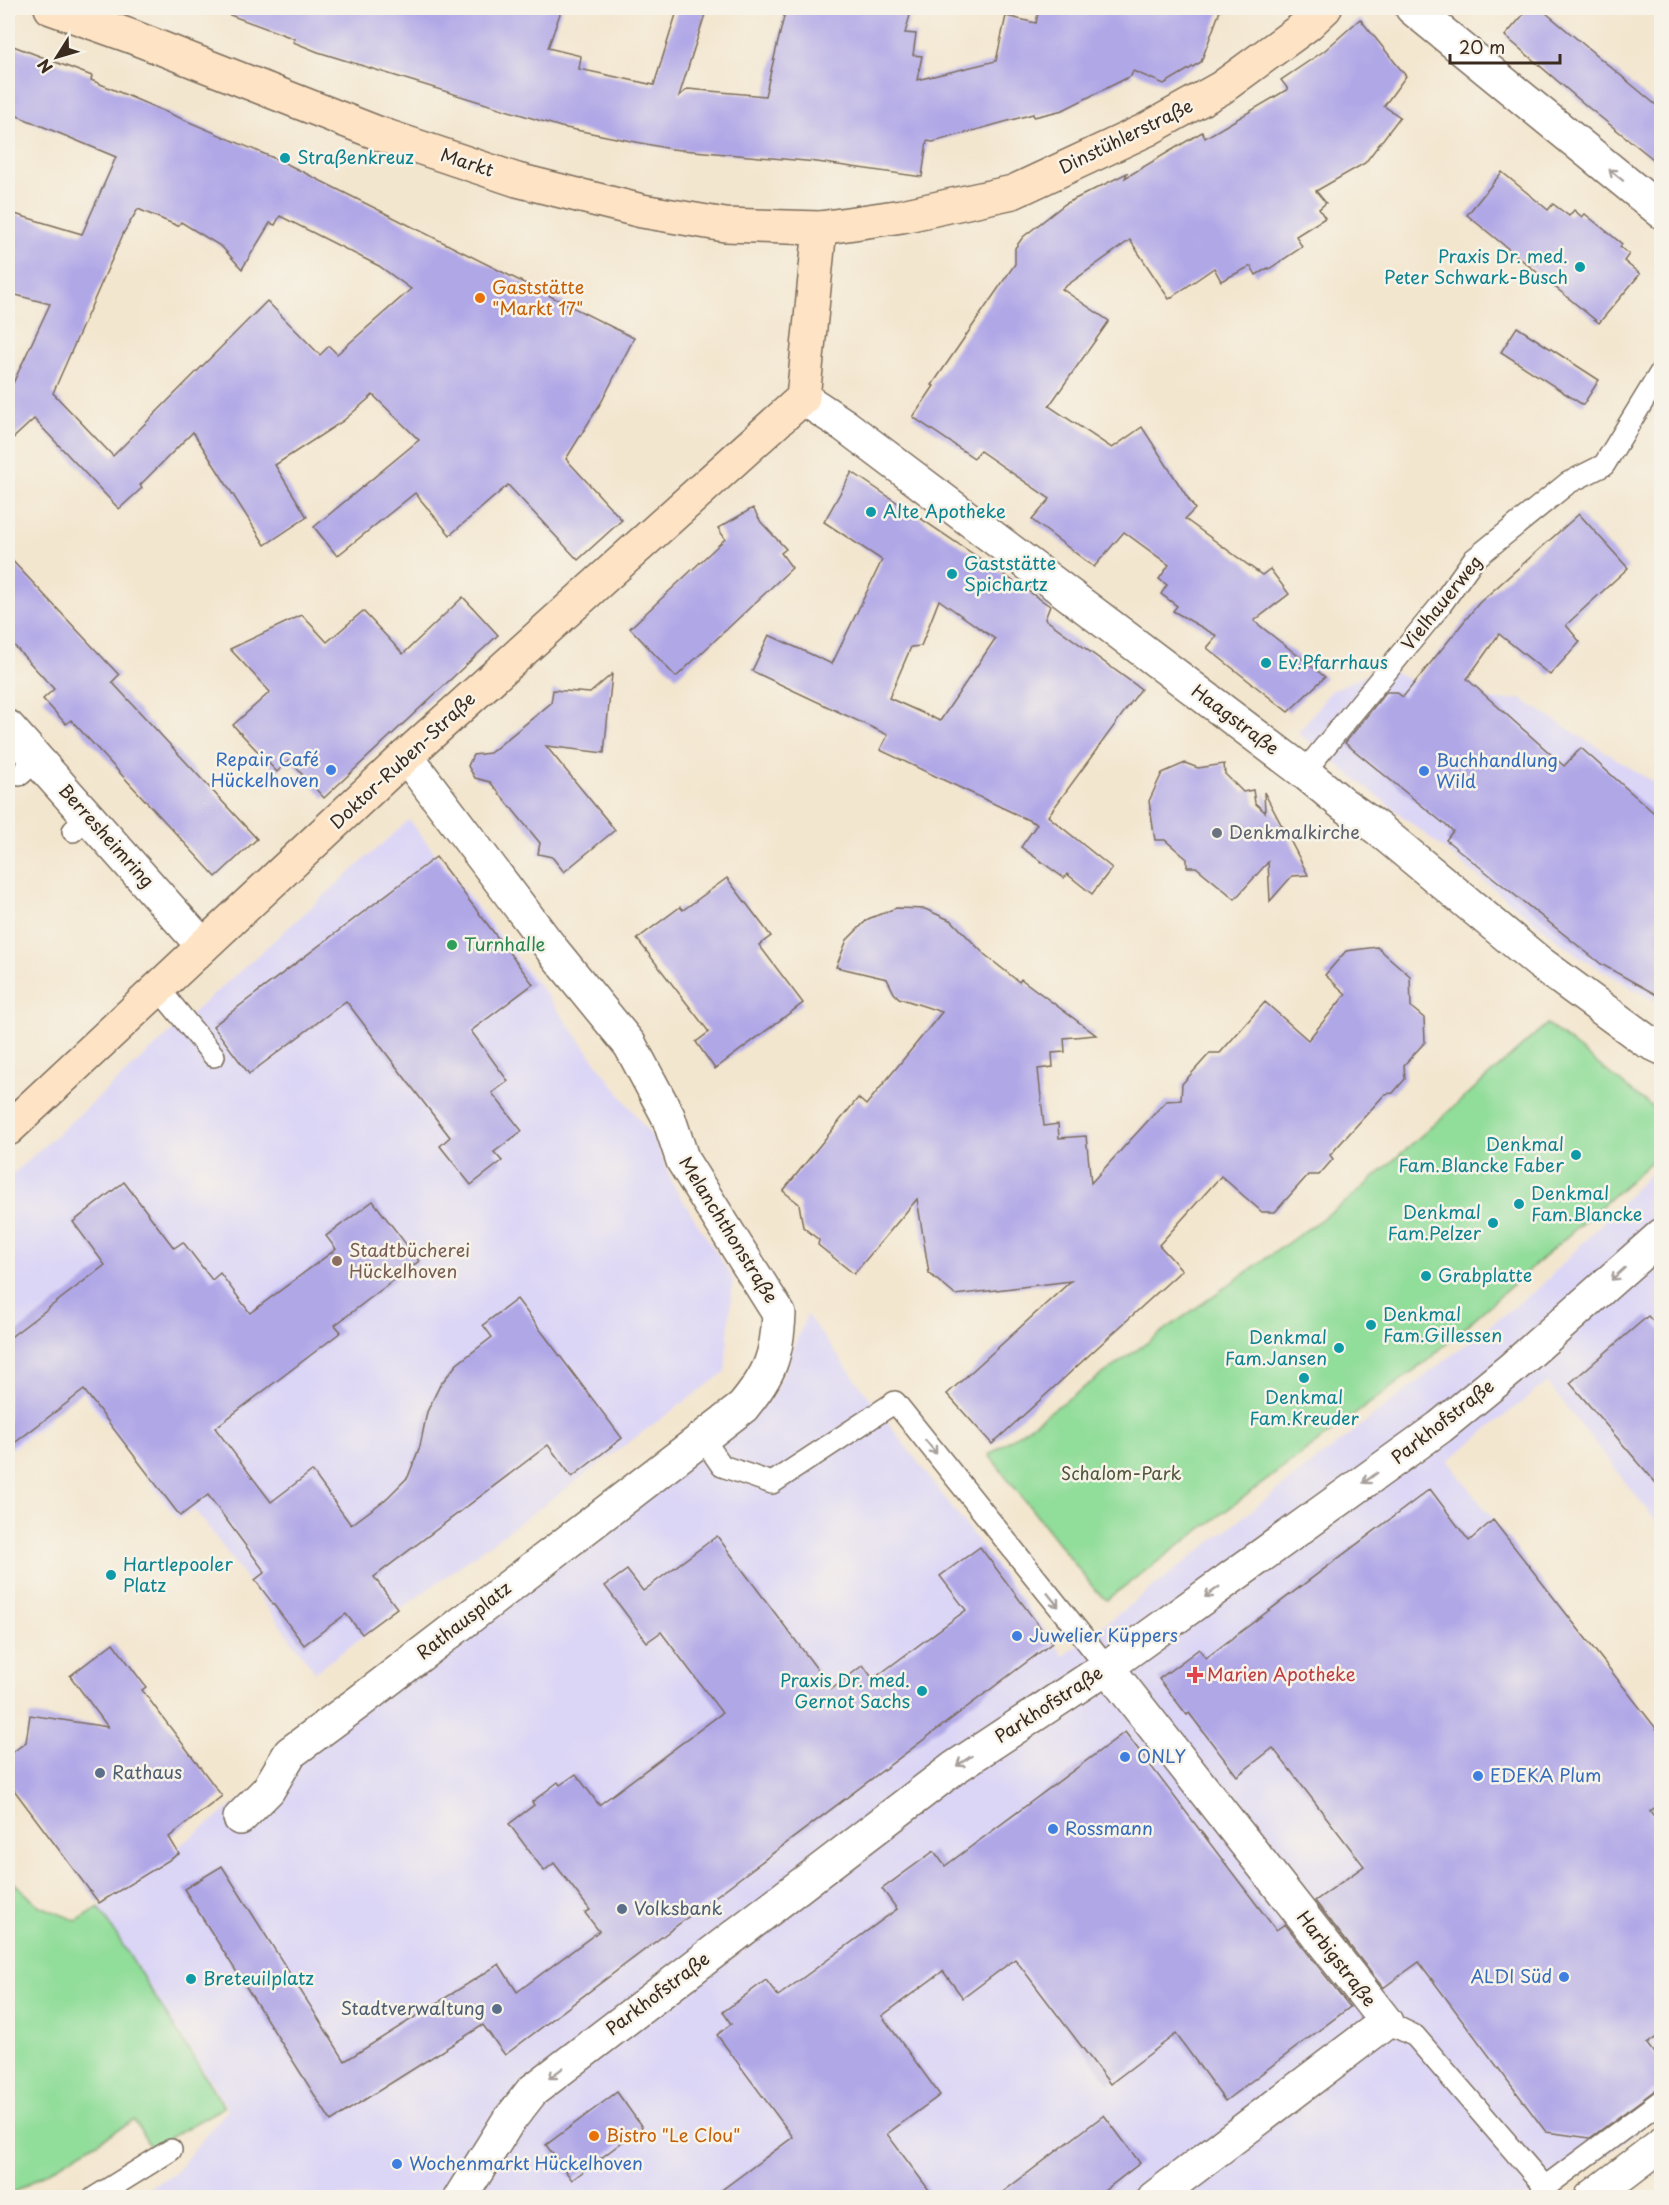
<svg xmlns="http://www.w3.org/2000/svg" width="1669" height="2205" font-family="'Playpen Sans',sans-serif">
  <rect width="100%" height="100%" fill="#f7f3e8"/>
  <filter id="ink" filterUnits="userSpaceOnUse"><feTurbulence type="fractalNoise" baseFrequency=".0167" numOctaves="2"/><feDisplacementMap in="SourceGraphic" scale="12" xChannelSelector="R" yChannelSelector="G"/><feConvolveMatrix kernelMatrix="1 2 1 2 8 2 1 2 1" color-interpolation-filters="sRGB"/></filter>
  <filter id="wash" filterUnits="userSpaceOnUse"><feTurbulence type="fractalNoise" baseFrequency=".008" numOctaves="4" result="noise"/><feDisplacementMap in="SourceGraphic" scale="24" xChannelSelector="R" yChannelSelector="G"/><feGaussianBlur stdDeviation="1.35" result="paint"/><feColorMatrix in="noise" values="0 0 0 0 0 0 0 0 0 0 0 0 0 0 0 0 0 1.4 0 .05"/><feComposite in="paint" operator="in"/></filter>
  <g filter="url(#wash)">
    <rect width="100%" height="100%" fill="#f3e6cf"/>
    <!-- built -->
    <g fill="#dcd6f6">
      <polygon points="1383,666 1456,703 1521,699 1661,787 1661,1005 1577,955 1298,733 1331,691"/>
      <polygon points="409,820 547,996 655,1141 673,1185 733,1279 725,1372 315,1672 203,1520 194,1510 178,1519 71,1377 38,1401 50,1420 8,1452 8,1178"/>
      <polygon points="1661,1162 1661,1528 1547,1382 1448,1461 1661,1736 1661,2113 1551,2197 130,2197 174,2174 228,2109 99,1907 773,1396 807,1315 1064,1656 1541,1286"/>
    </g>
    <!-- green -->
    <g fill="#91dd9a" stroke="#66845c" stroke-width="1.5">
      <polygon points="1547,1024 1661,1114 1661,1153 1428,1360 1106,1600 1095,1590 989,1455 1351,1198"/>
      <polygon points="8,1877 38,1905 77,1921 99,1907 224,2107 151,2148 134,2120 8,2196"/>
    </g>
    <g id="blocks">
      <!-- building -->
      <g fill="#b0a7e7" fill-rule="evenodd">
        <polygon points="219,8 562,8 548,48 581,56 579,69 654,85 678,8 707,8 679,96 688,89 765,96 786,8 912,8 905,33 916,34 913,55 922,56 917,80 996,61 1006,16 1036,23 1039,8 1221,8 1201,62 1164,84 1133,71 1131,76 1063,110 1034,117 1033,114 933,142 927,141 922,177 817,162 671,149 561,127 318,52 293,42 295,39 219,11"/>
        <polygon points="1529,8 1540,8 1662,110 1662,166 1589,108 1505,36"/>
        <polygon points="1360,19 1406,76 1384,106 1400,117 1365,163 1316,191 1326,203 1319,209 1325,218 1296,236 1302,247 1269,269 1268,268 1256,275 1251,266 1221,281 1214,268 1169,299 1130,240 1062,289 1109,321 1049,406 1112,448 1142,427 1195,509 1185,519 1262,575 1270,569 1289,594 1254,621 1325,677 1288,712 1207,648 1217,636 1173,611 1177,606 1161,594 1167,585 1159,579 1169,565 1124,532 1094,567 1032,520 1050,499 980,451 974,458 913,417 934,386 932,385 1015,264 1015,248 1023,237 1065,204 1127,173 1125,178 1202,132 1205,138 1288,89 1281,80 1324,51"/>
        <path d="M8,44L92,76L91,80L283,162L634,338L602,401L566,459L622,520L578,560L508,485L450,535L415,493L337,556L314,527L419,440L373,395L343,421L275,465L307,517L265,545L193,432L140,485L142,488L119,509L34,419L8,443V394L50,304L8,293V212L82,234L116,157L8,112ZM138,209L178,226L181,222L222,247L242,269L270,223L275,225L280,216L379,266L411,289L337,354L329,346L320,355L267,301L113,456L53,393L124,232Z"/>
        <polygon points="1502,172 1548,210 1553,204 1569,216 1574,210 1582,217 1585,214 1622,244 1620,247 1629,254 1624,261 1640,274 1599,323 1467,215"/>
        <polygon points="1517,327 1599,380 1583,405 1501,352"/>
        <path d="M852,472L1050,606L1045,619L1141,689L1048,816L1112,868L1092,894L1067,874L1064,878L1021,847L1037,824L880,750L888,735L752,671L769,635L832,664L882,560L824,522ZM939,600L995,639L940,721L889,698L911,647L921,646Z"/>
        <polygon points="753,508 761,522 786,549 781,553 792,568 676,677 630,628 725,539 718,528"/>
        <polygon points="1579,514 1628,568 1566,625 1580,642 1550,675 1499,634 1467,679 1564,766 1581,748 1662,820 1662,998 1601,964 1446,840 1453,831 1345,743 1386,692 1396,692 1403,697 1479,603"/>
        <polygon points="8,556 119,675 112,682 257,839 216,877 71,720 66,724 43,699 54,689 8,639"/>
        <polygon points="463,597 498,635 324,798 289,760 277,772 233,725 270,692 230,649 302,615 327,642 363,611 403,654"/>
        <polygon points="612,674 604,753 546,746 615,830 564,872 552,857 538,854 540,843 490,782 475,778 468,766 473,755 490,753 551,703 553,690 590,693"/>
        <polygon points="1185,763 1198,768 1224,764 1225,774 1243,792 1253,790 1255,803 1265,812 1264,792 1282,826 1291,835 1289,838 1308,875 1292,876 1270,901 1268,862 1235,899 1196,867 1187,867 1187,859 1165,840 1155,840 1149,801 1162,773"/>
        <polygon points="436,857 533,984 471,1031 508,1081 492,1093 522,1131 494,1152 502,1161 471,1185 440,1146 450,1137 346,1001 249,1074 213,1026"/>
        <polygon points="727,878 771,936 759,945 803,1003 715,1069 696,1042 709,1032 637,939 680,907 683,910"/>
        <polygon points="896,908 925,909 952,921 984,954 1019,982 1021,979 1096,1035 1064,1038 1065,1052 1052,1053 1053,1067 1038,1069 1044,1126 1058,1124 1059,1138 1086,1136 1091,1183 1166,1101 1181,1100 1182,1084 1210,1053 1220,1053 1265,1002 1308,1040 1346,994 1325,975 1346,951 1377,947 1410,976 1411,1007 1424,1018 1425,1042 1404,1065 1405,1079 1393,1093 1385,1094 1330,1155 1333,1159 1319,1175 1308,1175 1275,1212 1262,1212 1221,1176 1159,1245 1182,1270 992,1444 947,1394 1071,1281 955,1295 929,1273 917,1199 854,1274 818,1245 819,1240 803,1227 799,1204 783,1191 858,1098 866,1105 942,1012 899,998 894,993 887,979 836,967 847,940 868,919"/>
        <polygon points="124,1182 174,1248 183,1242 212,1280 220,1273 250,1313 336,1249 326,1236 373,1201 419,1261 335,1325 341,1332 215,1428 271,1502 312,1471 351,1525 386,1499 408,1477 420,1446 427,1412 440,1385 457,1364 492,1337 483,1325 517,1299 622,1438 572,1477 548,1445 374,1577 397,1608 362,1634 346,1614 304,1645 255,1580 265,1572 208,1495 180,1516 84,1390 8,1448 8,1339 105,1265 73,1222"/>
        <polygon points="1648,1316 1662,1331 1662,1490 1570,1383"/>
        <polygon points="1430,1489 1469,1541 1493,1520 1662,1736 1662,1803 1650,1811 1662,1827 1662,2033 1647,2044 1662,2064 1662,2085 1590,2138 1546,2132 1419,1962 1383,1988 1315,1901 1364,1866 1273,1748 1237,1776 1189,1713 1187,1715 1159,1679 1199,1649 1206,1658"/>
        <polygon points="717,1536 832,1689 863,1665 873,1679 966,1610 940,1576 980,1547 1052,1643 505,2055 483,2025 331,2121 184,1889 222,1866 345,2061 499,1964 517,1992 599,1931 585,1913 590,1910 554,1863 544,1871 509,1824 534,1805 532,1802 558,1782 560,1785 576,1774 599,1805 722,1713 661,1632 647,1642 605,1586 627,1570 643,1591"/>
        <polygon points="113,1643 146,1687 142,1690 222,1796 169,1837 179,1854 99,1903 8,1782 8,1756 26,1742 30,1715 108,1727 70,1676"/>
        <polygon points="1125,1732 1276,1930 1285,1924 1350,2007 1225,2101 1176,2034 1110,2084 1015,1959 963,1998 943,1971 882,2016 940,2095 887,2134 935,2198 711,2198 793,2137 717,2035 731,2024 723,2012 766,1980 778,1996 897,1909 882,1889 934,1851 945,1866"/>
        <polygon points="617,2092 642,2127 572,2180 546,2145"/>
        <polygon points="1104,2115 1140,2163 1095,2198 995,2198"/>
      </g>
    </g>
  </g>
  <g filter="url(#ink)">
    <use href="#blocks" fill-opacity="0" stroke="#7b6c5c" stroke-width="1.5"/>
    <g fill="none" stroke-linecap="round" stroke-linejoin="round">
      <defs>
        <g id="lane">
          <polyline points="1304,772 1440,606 1473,560 1568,483 1604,465 1662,370"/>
          <polyline points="20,775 37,760"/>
          <polyline points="73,831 88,816"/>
          <polyline points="158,988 214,1056"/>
          <polyline points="702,1437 722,1466 772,1483 895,1402 1107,1667"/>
          <polyline points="1386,2022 1415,2036 1545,2187 1662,2100"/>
          <polyline points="94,2198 171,2150"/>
        </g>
        <g id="street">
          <polyline points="1412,8 1662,212"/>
          <polyline points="803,398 844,425 1304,772 1343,804 1377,828 1540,963 1645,1040 1662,1048"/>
          <polyline points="8,727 203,946"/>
          <polyline points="1107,1667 1386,2022 1154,2198"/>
          <path d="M240,1818L268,1790L290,1753L359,1702L743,1407C770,1374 777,1356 779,1314L683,1161L668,1116L630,1045L554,952L406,756"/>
          <polyline points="460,2198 507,2123 532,2091 954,1768 1107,1667 1440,1427 1511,1369 1662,1235"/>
          <polyline points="1591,2198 1662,2144"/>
        </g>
        <g id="secondary">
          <polyline points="51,8 130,36 380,134 517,180 642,211 725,225 820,228 902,216 1013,192 1146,130 1221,88 1307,25 1325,8"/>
          <polyline points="8,1129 406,756 803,398 820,228"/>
        </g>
      </defs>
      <!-- lane casing -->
      <use href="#lane" stroke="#7b6c5c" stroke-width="24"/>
      <!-- street casing -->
      <use href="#street" stroke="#7b6c5c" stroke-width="36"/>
      <!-- secondary casing -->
      <use href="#secondary" stroke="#7b6c5c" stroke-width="36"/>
      <!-- lane -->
      <use href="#lane" stroke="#fff" stroke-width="21"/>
      <!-- street -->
      <use href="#street" stroke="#fff" stroke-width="33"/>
      <!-- secondary -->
      <use href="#secondary" stroke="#fee4c5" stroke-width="33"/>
    </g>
    <!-- one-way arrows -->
    <defs><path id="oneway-shaft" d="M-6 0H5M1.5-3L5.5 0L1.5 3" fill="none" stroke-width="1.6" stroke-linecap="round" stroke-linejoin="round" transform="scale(1.5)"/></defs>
    <g stroke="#a79f9a">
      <use href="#oneway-shaft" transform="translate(1616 175) rotate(-141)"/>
      <use href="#oneway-shaft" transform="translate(1618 1274) rotate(138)"/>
      <use href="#oneway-shaft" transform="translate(931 1447) rotate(51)"/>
      <use href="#oneway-shaft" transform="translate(1370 1478) rotate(144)"/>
      <use href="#oneway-shaft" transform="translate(1212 1592) rotate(144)"/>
      <use href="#oneway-shaft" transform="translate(1053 1600) rotate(51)"/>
      <use href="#oneway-shaft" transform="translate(964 1761) rotate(147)"/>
      <use href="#oneway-shaft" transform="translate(556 2073) rotate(143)"/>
    </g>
  </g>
  <!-- markers -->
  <g fill="#0f9aa8" stroke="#f7f3e8" stroke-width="2">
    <circle cx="285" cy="158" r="6"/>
    <circle cx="1580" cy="267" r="6"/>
    <circle cx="871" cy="512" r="6"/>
    <circle cx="952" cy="574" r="6"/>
    <circle cx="1266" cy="663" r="6"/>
    <circle cx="1576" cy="1155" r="6"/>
    <circle cx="1519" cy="1204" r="6"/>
    <circle cx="1493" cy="1223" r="6"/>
    <circle cx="1426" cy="1276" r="6"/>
    <circle cx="1371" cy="1325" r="6"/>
    <circle cx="1339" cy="1348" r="6"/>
    <circle cx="1304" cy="1378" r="6"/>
    <circle cx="111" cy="1575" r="6"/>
    <circle cx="922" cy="1691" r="6"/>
    <circle cx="191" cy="1979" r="6"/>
  </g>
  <g fill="#e8710a" stroke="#f7f3e8" stroke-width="2">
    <circle cx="480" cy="298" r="6"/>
    <circle cx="594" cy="2136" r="6"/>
  </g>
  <g fill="#3f7fe0" stroke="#f7f3e8" stroke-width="2">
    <circle cx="331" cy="770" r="6"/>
    <circle cx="1424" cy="771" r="6"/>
    <circle cx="1017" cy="1636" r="6"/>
    <circle cx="1125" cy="1757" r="6"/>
    <circle cx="1478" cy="1776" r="6"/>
    <circle cx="1053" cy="1829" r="6"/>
    <circle cx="1564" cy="1977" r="6"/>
    <circle cx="397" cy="2164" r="6"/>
  </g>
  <circle fill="#6b7280" stroke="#f7f3e8" stroke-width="2" cx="1217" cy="833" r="6"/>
  <circle fill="#2e9e5b" stroke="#f7f3e8" stroke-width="2" cx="452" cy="945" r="6"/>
  <circle fill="#8d6e63" stroke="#f7f3e8" stroke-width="2" cx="337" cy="1261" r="6"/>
  <path fill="#e0444e" stroke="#f7f3e8" stroke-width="2" d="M1192 1666h6v6h6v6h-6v6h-6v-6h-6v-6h6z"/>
  <g fill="#5c6f8a" stroke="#f7f3e8" stroke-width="2">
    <circle cx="100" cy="1773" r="6"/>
    <circle cx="622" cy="1909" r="6"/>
    <circle cx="497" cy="2009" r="6"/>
  </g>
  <g text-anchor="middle" stroke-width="5" stroke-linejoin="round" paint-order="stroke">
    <!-- street labels -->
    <g font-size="18" fill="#3b2a1e" stroke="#f7f3e8">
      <text transform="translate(1126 137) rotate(-26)" y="6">Dinstühlerstraße</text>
      <text transform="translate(467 163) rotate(18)" y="6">Markt</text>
      <text transform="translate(1442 603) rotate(-51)" y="6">Vielhauerweg</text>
      <text transform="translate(1235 720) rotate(37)" y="6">Haagstraße</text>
      <text transform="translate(403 761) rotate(-43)" y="6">Doktor-Ruben-Straße</text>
      <text transform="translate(106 836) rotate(48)" y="6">Berresheimring</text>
      <text transform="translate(728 1230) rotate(58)" y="6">Melanchthonstraße</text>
      <text transform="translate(1443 1422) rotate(-38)" y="6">Parkhofstraße</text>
      <text transform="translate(464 1621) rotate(-38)" y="6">Rathausplatz</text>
      <text transform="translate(1049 1705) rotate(-33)" y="6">Parkhofstraße</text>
      <text transform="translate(1336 1959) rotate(52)" y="6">Harbigstraße</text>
      <text transform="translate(658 1994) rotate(-37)" y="6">Parkhofstraße</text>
    </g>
    <!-- culture labels -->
    <g font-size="18" fill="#0d838f" stroke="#f7f3e8" text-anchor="start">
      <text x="297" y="164">Straßenkreuz</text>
      <text x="1568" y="263" text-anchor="end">Praxis Dr. med.<tspan x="1568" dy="21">Peter Schwark-Busch</tspan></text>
      <text x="883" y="518">Alte Apotheke</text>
      <text x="964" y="570">Gaststätte<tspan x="964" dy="21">Spichartz</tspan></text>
      <text x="1278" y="669">Ev.Pfarrhaus</text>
      <text x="1564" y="1151" text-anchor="end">Denkmal<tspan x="1564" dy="21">Fam.Blancke Faber</tspan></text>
      <text x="1531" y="1200">Denkmal<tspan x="1531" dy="21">Fam.Blancke</tspan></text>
      <text x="1481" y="1219" text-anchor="end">Denkmal<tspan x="1481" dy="21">Fam.Pelzer</tspan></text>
      <text x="1438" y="1282">Grabplatte</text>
      <text x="1383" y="1321">Denkmal<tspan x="1383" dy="21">Fam.Gillessen</tspan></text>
      <text x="1327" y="1344" text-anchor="end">Denkmal<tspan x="1327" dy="21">Fam.Jansen</tspan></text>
      <text x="1304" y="1404" text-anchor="middle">Denkmal<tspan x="1304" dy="21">Fam.Kreuder</tspan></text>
      <text x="123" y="1571">Hartlepooler<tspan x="123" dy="21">Platz</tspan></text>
      <text x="910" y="1687" text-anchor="end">Praxis Dr. med.<tspan x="910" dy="21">Gernot Sachs</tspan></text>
      <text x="203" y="1985">Breteuilplatz</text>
    </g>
    <!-- food labels -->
    <g font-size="18" fill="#c56008" stroke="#f7f3e8" text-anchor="start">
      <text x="492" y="294">Gaststätte<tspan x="492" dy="21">"Markt 17"</tspan></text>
      <text x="606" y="2142">Bistro "Le Clou"</text>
    </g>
    <!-- shop labels -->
    <g font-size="18" fill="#366cbe" stroke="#f7f3e8" text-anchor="start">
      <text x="319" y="766" text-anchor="end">Repair Café<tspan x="319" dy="21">Hückelhoven</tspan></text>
      <text x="1436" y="767">Buchhandlung<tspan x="1436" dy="21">Wild</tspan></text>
      <text x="1029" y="1642">Juwelier Küppers</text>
      <text x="1137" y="1763">ONLY</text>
      <text x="1490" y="1782">EDEKA Plum</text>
      <text x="1065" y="1835">Rossmann</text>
      <text x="1552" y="1983" text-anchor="end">ALDI Süd</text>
      <text x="409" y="2170">Wochenmarkt Hückelhoven</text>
    </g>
    <!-- worship labels -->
    <g font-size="18" fill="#5b616d" stroke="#f7f3e8" text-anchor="start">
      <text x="1229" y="839">Denkmalkirche</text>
    </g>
    <!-- leisure labels -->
    <g font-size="18" fill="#27864d" stroke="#f7f3e8" text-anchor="start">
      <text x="464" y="951">Turnhalle</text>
    </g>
    <!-- education labels -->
    <g font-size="18" fill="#785e54" stroke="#f7f3e8" text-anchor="start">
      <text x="349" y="1257">Stadtbücherei<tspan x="349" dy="21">Hückelhoven</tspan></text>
    </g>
    <!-- park labels -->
    <g font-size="18" fill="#50573d" stroke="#f7f3e8">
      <text x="1121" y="1480">Schalom-Park</text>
    </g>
    <!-- health labels -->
    <g font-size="18" fill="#be3a42" stroke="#f7f3e8" text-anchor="start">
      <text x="1207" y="1681">Marien Apotheke</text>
    </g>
    <!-- service labels -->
    <g font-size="18" fill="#4e5e75" stroke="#f7f3e8" text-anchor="start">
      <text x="112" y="1779">Rathaus</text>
      <text x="634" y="1915">Volksbank</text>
      <text x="485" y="2015" text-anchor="end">Stadtverwaltung</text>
    </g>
  </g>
  <!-- margin -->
  <rect width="1669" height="2205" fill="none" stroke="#f7f3e8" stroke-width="30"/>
  <!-- north arrow -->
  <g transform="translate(57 57) rotate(233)" stroke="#f7f3e8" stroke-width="4.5" paint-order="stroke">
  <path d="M0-4.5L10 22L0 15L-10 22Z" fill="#3b2a1e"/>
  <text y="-9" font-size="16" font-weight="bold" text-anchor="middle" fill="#3b2a1e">N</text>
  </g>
  <!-- scale -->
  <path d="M1450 54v9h110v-9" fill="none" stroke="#3b2a1e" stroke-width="3"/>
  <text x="1459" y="54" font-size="18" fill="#3b2a1e" stroke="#f7f3e8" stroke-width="4.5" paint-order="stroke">20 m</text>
</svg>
